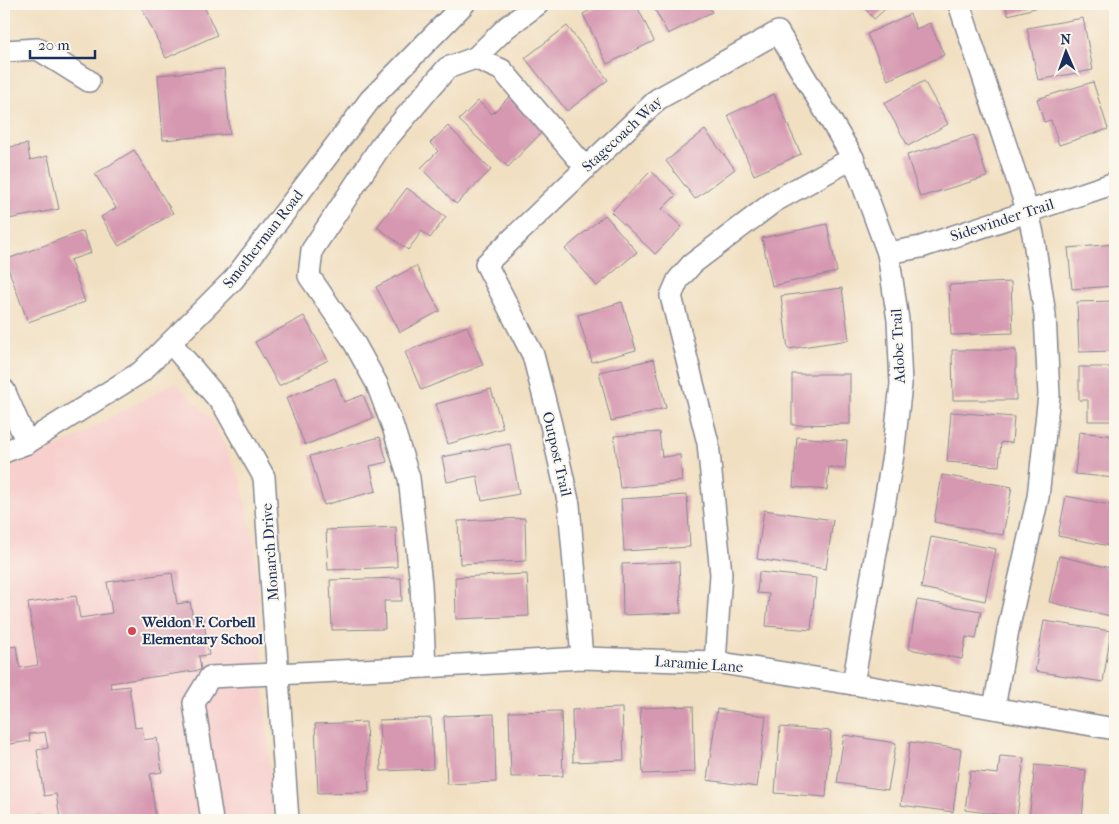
<svg xmlns="http://www.w3.org/2000/svg" width="1119" height="824" font-family="'IM FELL French Canon',serif">
  <rect width="100%" height="100%" fill="#fbf7ec"/>
  <filter id="ink" filterUnits="userSpaceOnUse"><feTurbulence type="fractalNoise" baseFrequency=".02" numOctaves="2"/><feDisplacementMap in="SourceGraphic" scale="10" xChannelSelector="R" yChannelSelector="G"/><feConvolveMatrix kernelMatrix="1 2 1 2 8 2 1 2 1" color-interpolation-filters="sRGB"/></filter>
  <filter id="wash" filterUnits="userSpaceOnUse"><feTurbulence type="fractalNoise" baseFrequency=".0096" numOctaves="4" result="noise"/><feDisplacementMap in="SourceGraphic" scale="20" xChannelSelector="R" yChannelSelector="G"/><feGaussianBlur stdDeviation="1.12" result="paint"/><feColorMatrix in="noise" values="0 0 0 0 0 0 0 0 0 0 0 0 0 0 0 0 0 1.4 0 .05"/><feComposite in="paint" operator="in"/></filter>
  <g filter="url(#wash)">
    <rect width="100%" height="100%" fill="#f1dfc1"/>
    <!-- built -->
    <polygon fill="#f7d0ce" points="175,382 212,420 240,478 255,548 273,820 4,820 4,469 66,443"/>
    <g id="blocks">
      <!-- building -->
      <g fill="#d697b0">
        <polygon points="140,4 203,4 217,35 166,58"/>
        <polygon points="603,4 636,4 654,41 607,64 583,14"/>
        <polygon points="652,4 708,4 712,12 668,34"/>
        <polygon points="861,4 891,4 874,19"/>
        <polygon points="1005,4 1051,4 1008,15"/>
        <polygon points="910,14 916,29 930,23 944,55 888,80 867,34"/>
        <polygon points="1083,18 1093,70 1038,80 1027,28"/>
        <polygon points="567,26 608,80 567,111 525,58"/>
        <polygon points="224,69 230,134 163,140 158,75"/>
        <polygon points="924,81 948,124 908,146 884,103"/>
        <polygon points="1093,82 1108,129 1059,145 1051,120 1044,122 1037,99"/>
        <polygon points="774,94 801,154 754,175 728,115"/>
        <polygon points="509,97 544,130 508,167 459,120 478,101 492,114"/>
        <polygon points="448,126 491,170 456,204 421,168 438,151 430,143"/>
        <polygon points="705,130 735,169 695,199 666,161"/>
        <polygon points="974,135 987,177 920,197 907,155"/>
        <polygon points="27,144 30,160 48,156 59,209 4,220 4,148"/>
        <polygon points="134,150 173,213 119,246 101,217 116,208 95,174"/>
        <polygon points="651,171 676,195 662,209 682,227 655,254 611,212"/>
        <polygon points="407,188 446,217 430,238 422,231 408,250 377,227"/>
        <polygon points="605,215 637,252 597,286 565,249"/>
        <polygon points="827,224 837,272 772,286 762,238"/>
        <polygon points="83,231 91,253 70,260 85,302 28,322 5,260"/>
        <polygon points="1115,244 1115,286 1072,289 1068,248"/>
        <polygon points="416,266 440,311 400,332 376,287"/>
        <polygon points="1011,282 1013,333 951,335 949,285"/>
        <polygon points="842,288 849,340 788,349 781,296"/>
        <polygon points="1115,301 1115,351 1079,352 1077,302"/>
        <polygon points="622,302 636,350 592,362 578,315"/>
        <polygon points="304,316 328,360 279,386 255,342"/>
        <polygon points="467,326 483,365 421,390 405,352"/>
        <polygon points="952,350 1016,350 1016,400 953,400"/>
        <polygon points="654,359 666,408 611,421 599,372"/>
        <polygon points="1079,367 1115,367 1115,421 1088,421 1088,400 1079,400"/>
        <polygon points="792,374 850,374 850,424 792,425"/>
        <polygon points="335,378 344,402 363,395 373,418 305,445 286,398"/>
        <polygon points="491,389 503,428 448,444 436,404"/>
        <polygon points="951,412 1014,417 1012,443 1001,442 999,466 947,462"/>
        <polygon points="659,432 662,457 680,455 682,481 620,488 614,436"/>
        <polygon points="1079,432 1115,436 1115,478 1075,474"/>
        <polygon points="380,437 387,462 370,466 376,491 324,505 310,456"/>
        <polygon points="797,437 847,441 845,469 829,467 827,490 793,487"/>
        <polygon points="510,444 519,494 482,501 477,476 447,482 442,457"/>
        <polygon points="942,475 1012,487 1003,535 934,522"/>
        <polygon points="687,495 690,547 624,551 621,499"/>
        <polygon points="1066,496 1115,506 1115,547 1058,536"/>
        <polygon points="764,510 833,520 826,569 757,559"/>
        <polygon points="525,518 526,561 460,564 458,521"/>
        <polygon points="396,527 397,567 328,570 326,530"/>
        <polygon points="931,537 996,549 985,601 921,588"/>
        <polygon points="1059,556 1115,569 1115,617 1049,602"/>
        <polygon points="679,562 681,613 623,615 622,564"/>
        <polygon points="759,572 816,578 811,630 766,626 769,594 757,593"/>
        <polygon points="172,573 177,604 190,602 193,618 203,616 209,655 199,656 201,670 110,683 111,688 129,686 135,728 142,727 144,740 157,738 162,772 150,774 156,820 51,820 51,819 60,818 56,794 44,796 37,750 48,748 45,732 29,734 30,741 4,745 4,648 16,646 20,668 38,665 28,603 76,596 80,618 112,613 107,582"/>
        <polygon points="527,574 529,616 456,619 455,577"/>
        <polygon points="401,578 402,601 384,601 385,629 332,630 330,580"/>
        <polygon points="917,600 981,611 976,639 966,637 962,659 909,649"/>
        <polygon points="1044,621 1111,631 1103,682 1035,671"/>
        <polygon points="693,706 695,772 643,774 640,708"/>
        <polygon points="622,708 624,760 573,762 572,710"/>
        <polygon points="717,709 766,716 757,787 707,780"/>
        <polygon points="561,711 563,776 511,777 509,712"/>
        <polygon points="494,714 496,782 447,784 444,716"/>
        <polygon points="431,718 433,769 381,771 379,720"/>
        <polygon points="366,722 369,792 318,793 315,724"/>
        <polygon points="780,727 831,731 826,797 775,793"/>
        <polygon points="844,735 896,743 888,790 837,783"/>
        <polygon points="910,742 961,749 953,812 901,805"/>
        <polygon points="1000,756 1024,758 1017,817 965,810 970,771 998,774"/>
        <polygon points="1035,765 1086,770 1082,820 1029,820"/>
        <polygon points="40,815 41,820 13,820 12,819"/>
      </g>
    </g>
  </g>
  <g filter="url(#ink)">
    <use href="#blocks" fill-opacity="0" stroke="#868790" stroke-width="1"/>
    <g fill="none" stroke-linecap="round" stroke-linejoin="round">
      <defs>
        <g id="minor">
          <polyline points="959,4 1028,212 1033,234 1045,315 1049,395 1038,497 1008,630 994,708"/>
          <polyline points="4,51 38,49 89,81"/>
          <polyline points="475,58 507,27 538,4"/>
          <polyline points="888,253 921,247 1115,183"/>
          <polyline points="171,343 224,406 264,477 288,820"/>
          <polyline points="4,390 27,443"/>
          <polyline points="4,452 27,443 141,372 234,279 370,100 464,4"/>
          <polyline points="582,658 569,505 551,425 533,355 486,264 658,99 778,32 853,158 888,253 898,320 901,384 893,455 853,684"/>
          <polyline points="715,662 721,574 708,443 671,296 678,280 692,264 775,201 853,158"/>
          <polyline points="425,667 421,584 409,478 393,427 377,384 351,337 309,276 312,250 380,147 447,68 475,58 502,70 586,168"/>
          <polyline points="212,820 194,703 210,677 425,667 582,658 715,662 853,684 1115,729"/>
        </g>
      </defs>
      <!-- minor casing -->
      <use href="#minor" stroke="#868790" stroke-width="24"/>
      <!-- minor -->
      <use href="#minor" stroke="#fff" stroke-width="21"/>
    </g>
  </g>
  <!-- markers -->
  <circle fill="#d1495b" stroke="#fbf7ec" stroke-width="2" cx="132" cy="631" r="5"/>
  <g text-anchor="middle" stroke-width="4" stroke-linejoin="round" paint-order="stroke">
    <!-- street labels -->
    <g font-size="15" fill="#1b2f5e" stroke="#fbf7ec">
      <text transform="translate(622 134) rotate(-43)" y="5">Stagecoach Way</text>
      <text transform="translate(1002 220) rotate(-18)" y="5">Sidewinder Trail</text>
      <text transform="translate(263 239) rotate(-52)" y="5">Smotherman Road</text>
      <text transform="translate(898 346) rotate(-93)" y="5">Adobe Trail</text>
      <text transform="translate(557 454) rotate(77)" y="5">Outpost Trail</text>
      <text transform="translate(270 552) rotate(-94)" y="5">Monarch Drive</text>
      <text transform="translate(699 664) rotate(4)" y="5">Laramie Lane</text>
    </g>
    <!-- poi labels -->
    <g font-size="15" font-weight="bold" fill="#1b2f5e" stroke="#fbf7ec" text-anchor="start">
      <text x="142" y="627">Weldon F. Corbell<tspan x="142" dy="17">Elementary School</tspan></text>
    </g>
  </g>
  <!-- margin -->
  <rect width="1119" height="824" fill="none" stroke="#fbf7ec" stroke-width="20"/>
  <!-- north arrow -->
  <g transform="translate(1066 52) rotate(358)" stroke="#fbf7ec" stroke-width="4" paint-order="stroke">
  <path d="M0-4L9 19L0 12L-9 19Z" fill="#1b2f5e"/>
  <text y="-8" font-size="14" font-weight="bold" text-anchor="middle" fill="#1b2f5e">N</text>
  </g>
  <!-- scale -->
  <path d="M30 50v8h65v-8" fill="none" stroke="#1b2f5e" stroke-width="2.5"/>
  <text x="38" y="50" font-size="15" fill="#1b2f5e" stroke="#fbf7ec" stroke-width="4" paint-order="stroke">20 m</text>
</svg>
